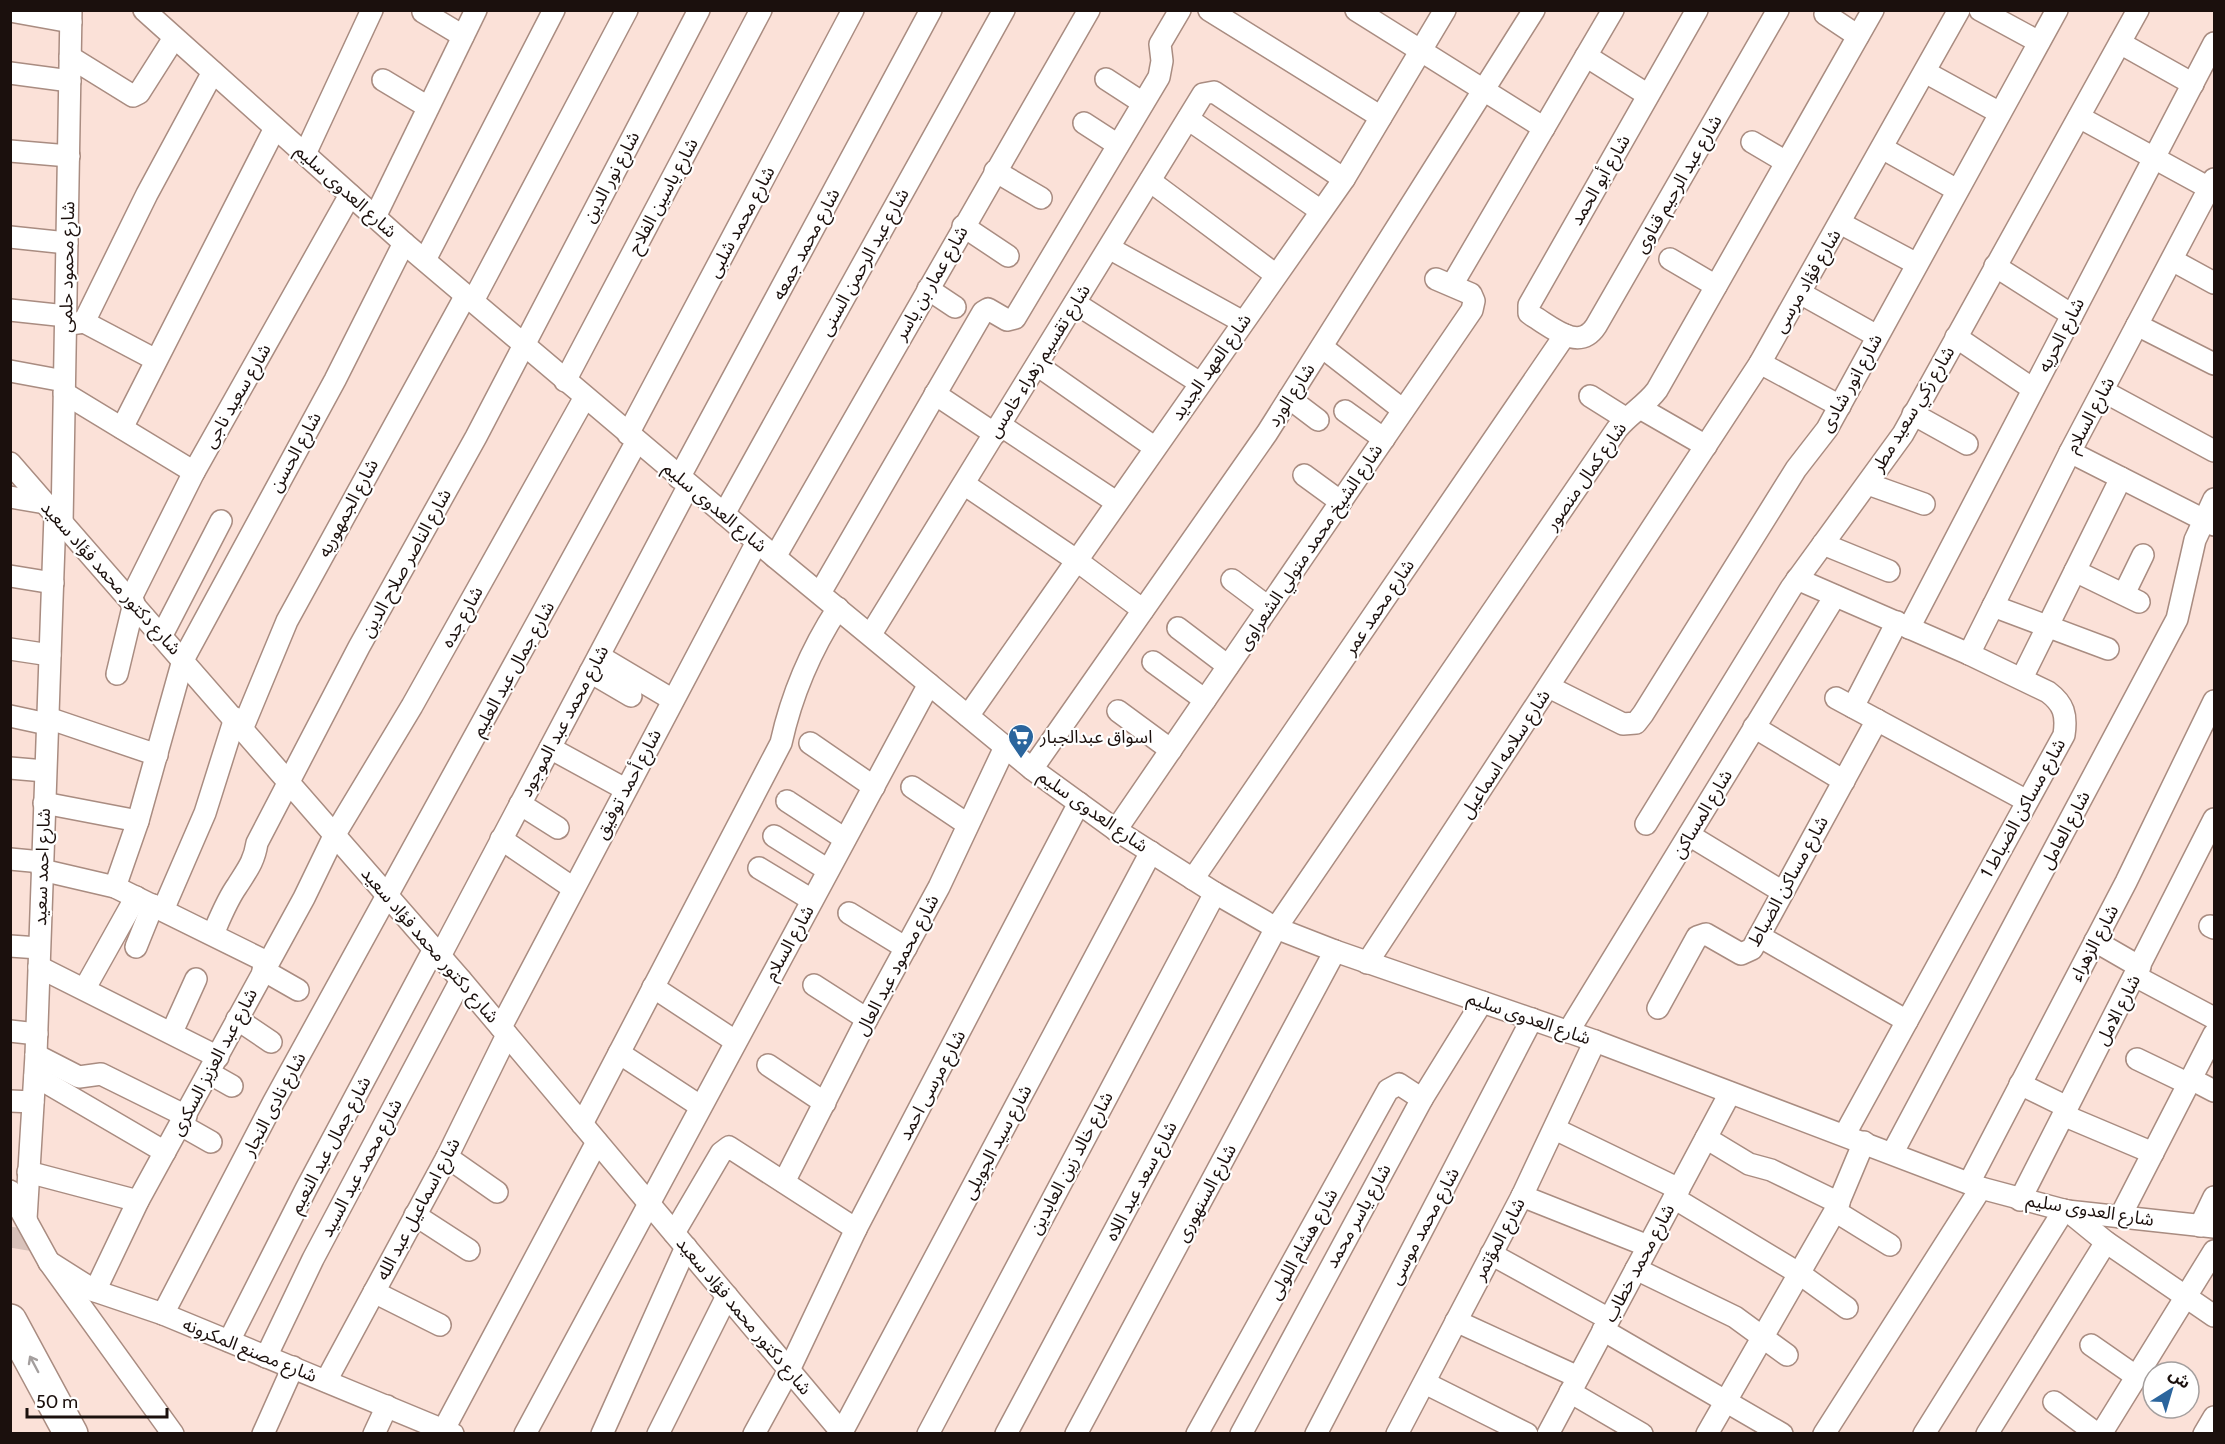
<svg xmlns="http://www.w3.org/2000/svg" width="2225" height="1444" font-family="Cabin,'Noto Sans Arabic',sans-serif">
  <rect width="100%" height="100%" fill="#fbe1d8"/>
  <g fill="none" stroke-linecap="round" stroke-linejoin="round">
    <!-- minor-tunnel -->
    <polyline stroke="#d9c2ba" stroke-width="21" stroke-dasharray="21 10" stroke-linecap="butt" points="10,1237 40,1242"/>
    <defs>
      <g id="minor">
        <polyline points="144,10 404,243 775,557 1032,769 1116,830 1215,893 1276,928 1335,951 1595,1041 1981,1188 2067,1211 2214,1227"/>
        <polyline points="1209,10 1381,117"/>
        <polyline points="1356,10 1544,128"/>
        <path d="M1697,10L1529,305V313L1533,316C1553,328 1579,352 1596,326L1778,10"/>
        <polyline points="1980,10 2039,42"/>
        <polyline points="10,11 71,22"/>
        <polyline points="423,12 463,36"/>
        <polyline points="1825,14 1858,36"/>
        <polyline points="2120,43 2193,84"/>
        <polyline points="1586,56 1648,95"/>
        <polyline points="70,57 133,96 139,93 174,38"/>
        <polyline points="1925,72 2000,113"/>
        <polyline points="10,73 70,81"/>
        <polyline points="1106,79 1143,103"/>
        <polyline points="383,80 428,107"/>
        <polyline points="2079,117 2209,188"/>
        <polyline points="1188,119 1321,211"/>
        <polyline points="1084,123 1118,145"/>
        <polyline points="1752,142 1786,162"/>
        <polyline points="1882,148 1957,190"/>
        <polyline points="10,151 69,156"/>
        <polyline points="305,154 372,10"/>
        <polyline points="995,171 1041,198"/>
        <polyline points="1150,181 1276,275"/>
        <polyline points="375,217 476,10"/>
        <polyline points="1840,223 1917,264"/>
        <polyline points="963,226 1008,256"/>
        <polyline points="10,237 67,243"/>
        <polyline points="1109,248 1243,322"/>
        <polyline points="1670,259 1716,286"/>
        <polyline points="425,260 554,10"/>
        <polyline points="2172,260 2214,283"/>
        <polyline points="1995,266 2072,315"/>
        <polyline points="1452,285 1613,10"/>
        <polyline points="928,289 955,307"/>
        <polyline points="1800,293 1877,336"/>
        <polyline points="473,301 627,10"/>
        <polyline points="1075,303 1200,383"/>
        <polyline points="10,310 66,316"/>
        <polyline points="84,322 147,194 213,72"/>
        <polyline points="70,324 84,322 156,360"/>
        <polyline points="2137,325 2214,364"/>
        <polyline points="1956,337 2033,389"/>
        <polyline points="1322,347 1403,410"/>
        <polyline points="1760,363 1840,406"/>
        <polyline points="1037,365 1154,447"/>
        <polyline points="10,371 64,381"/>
        <polyline points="565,381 761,10"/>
        <polyline points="2103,391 2214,451"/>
        <polyline points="64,393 194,472"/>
        <polyline points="935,394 995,434"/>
        <polyline points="1590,396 1625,418"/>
        <polyline points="1289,398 1318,420"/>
        <polyline points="1640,408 1706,446"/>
        <polyline points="1345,411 1384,439"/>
        <polyline points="1913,414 1967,444"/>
        <polyline points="1000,425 1116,502"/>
        <polyline points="122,428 275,128"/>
        <polyline points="628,434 853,10"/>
        <polyline points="2070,452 2214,525"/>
        <polyline points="10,463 461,980 843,1434"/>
        <polyline points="1304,475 1341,502"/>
        <polyline points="679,478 931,10"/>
        <polyline points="964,484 1076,560 1143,610"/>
        <polyline points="1868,484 1924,504"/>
        <polyline points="10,497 45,503"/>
        <polyline points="724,514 1004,10"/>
        <polyline points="62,524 71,10"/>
        <polyline points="1823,544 1889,571"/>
        <polyline points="775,557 1089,10"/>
        <polyline points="2075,571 2139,602"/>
        <polyline points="10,576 53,583"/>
        <path d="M1797,579L1969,654L2048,692C2064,704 2067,715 2064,735L1845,1134"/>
        <polyline points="1232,580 1268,607"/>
        <polyline points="820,593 983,312 988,309 1007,320 1015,318 1159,77 1162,61 1160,44 1180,10"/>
        <polyline points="2124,594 2143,555"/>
        <polyline points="130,600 194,472 350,195"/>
        <polyline points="1993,606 2108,649"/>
        <polyline points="1178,628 1228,666"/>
        <polyline points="1909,628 2214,43"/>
        <polyline points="871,634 1203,94 1214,92 1344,179"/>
        <polyline points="162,635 221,521"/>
        <polyline points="10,649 50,655"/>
        <polyline points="1969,654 2070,452 2214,179"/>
        <polyline points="599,656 673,700"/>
        <polyline points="1153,662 1205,700"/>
        <polyline points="590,672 631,696"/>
        <polyline points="117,674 134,603"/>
        <polyline points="2022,678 2121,478"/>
        <polyline points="1549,687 1623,724 1636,723 1643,714 1796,469 1827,429 2057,10"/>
        <polyline points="1836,698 2027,801"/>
        <polyline points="1853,707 1897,622"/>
        <polyline points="1118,711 1171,750"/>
        <polyline points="10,716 47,724"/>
        <polyline points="968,716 1344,179 1445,10"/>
        <polyline points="48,718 157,755"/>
        <polyline points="243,727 287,621 466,295"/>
        <polyline points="1754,727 1844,781"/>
        <polyline points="810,743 874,787"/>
        <polyline points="550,748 625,789"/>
        <polyline points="10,768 45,771"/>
        <polyline points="1032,769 1267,433 1534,10"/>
        <polyline points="912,787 967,824"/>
        <polyline points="787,801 845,839"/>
        <polyline points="44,803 138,821"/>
        <polyline points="520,804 558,828"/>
        <polyline points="1646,824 1791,588 1903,434 2138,10"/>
        <polyline points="1116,830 1472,310 1474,301 1471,294 1436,279"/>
        <polyline points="1689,835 1783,892"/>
        <polyline points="774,836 828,870"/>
        <polyline points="501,839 573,888"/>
        <polyline points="10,859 42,862"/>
        <polyline points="759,868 812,900"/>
        <polyline points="42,870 115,887 267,962"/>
        <polyline points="1193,879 1565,335"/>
        <polyline points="115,887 138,821 183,660 335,380 404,243"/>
        <polyline points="163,910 205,813 235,718"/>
        <polyline points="849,913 906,948"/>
        <polyline points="2210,926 2214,928"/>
        <path d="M213,934C220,918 227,900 237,886C247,870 254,862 257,843L359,647L476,437L699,10"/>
        <polyline points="1759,936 1907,1021"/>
        <polyline points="2095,941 2140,967"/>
        <polyline points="10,946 39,948"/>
        <polyline points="136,947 153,905"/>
        <polyline points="440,956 689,485"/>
        <polyline points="1367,963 1760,363 1959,10"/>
        <polyline points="39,967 218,1057"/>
        <polyline points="263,970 298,990"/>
        <polyline points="2135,976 2214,1018"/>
        <polyline points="814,985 867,1019"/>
        <polyline points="653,987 735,1041"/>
        <polyline points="85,988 136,897"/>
        <polyline points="1658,1008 1697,937 1706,934 1741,954 1752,949 1877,720"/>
        <polyline points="237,1019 271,1042"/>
        <polyline points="501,1027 757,542"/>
        <polyline points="10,1031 37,1034"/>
        <polyline points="172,1032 196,979"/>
        <polyline points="1568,1032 1835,596"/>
        <polyline points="619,1053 700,1106"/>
        <polyline points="36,1055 79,1077 101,1074 186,1116"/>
        <polyline points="2137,1059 2189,1084"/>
        <polyline points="768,1065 825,1103"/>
        <polyline points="209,1073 232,1086"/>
        <polyline points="35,1076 165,1152"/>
        <polyline points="2191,1079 2214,1091"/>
        <polyline points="2020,1084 2067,1107"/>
        <polyline points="10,1101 33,1102"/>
        <polyline points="2063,1115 2153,1153"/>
        <path d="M582,1124L781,743C792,693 810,651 838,608"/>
        <polyline points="181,1125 211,1142"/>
        <polyline points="1555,1129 1679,1189"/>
        <polyline points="1706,1138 1749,1164 1771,1170 1839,1203"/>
        <polyline points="1893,1152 2177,619 2195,540 2214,499"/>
        <polyline points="447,1157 497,1192"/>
        <polyline points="28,1172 138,1201"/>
        <polyline points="784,1182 867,1019 939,887 1005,747"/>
        <polyline points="1969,1183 2126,882 2214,701"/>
        <polyline points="10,1191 49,1262 173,1434"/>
        <polyline points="1522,1196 1648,1246"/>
        <polyline points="1674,1198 1800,1274 1847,1308"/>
        <polyline points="2020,1200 2214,819"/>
        <polyline points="1835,1211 1890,1245"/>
        <polyline points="2068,1211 2106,1242 2214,1316"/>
        <polyline points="415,1215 469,1250"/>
        <polyline points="2120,1217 2214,1034"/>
        <polyline points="26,1219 36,1055 55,515"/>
        <polyline points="2200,1226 2214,1197"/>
        <polyline points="674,1233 721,1153 729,1147 856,1229"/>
        <polyline points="1491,1254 1609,1319"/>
        <polyline points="49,1262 95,1291 163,1314 453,1434"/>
        <polyline points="1636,1269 1735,1317 1787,1355"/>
        <polyline points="95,1291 138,1201 304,898 335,834 412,706 585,397"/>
        <polyline points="374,1292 440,1325"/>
        <polyline points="163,1314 273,1103 637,441"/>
        <polyline points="1456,1321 1578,1377"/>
        <polyline points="1603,1330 1782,1434"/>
        <polyline points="229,1341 306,1189 434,949"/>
        <polyline points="2091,1345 2137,1377"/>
        <polyline points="266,1357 313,1259 461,980"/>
        <polyline points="326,1381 447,1157 507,1035"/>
        <polyline points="1425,1383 1527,1434"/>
        <polyline points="1570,1392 1642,1434"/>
        <polyline points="2054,1402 2097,1434"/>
        <polyline points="444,1429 597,1142"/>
        <polyline points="842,1432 1151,852"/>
        <polyline points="263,1434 293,1367"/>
        <polyline points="374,1434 387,1406"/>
        <polyline points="525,1434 929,684"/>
        <polyline points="602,1434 686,1247"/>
        <polyline points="658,1434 727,1296"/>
        <polyline points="754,1434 789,1370 856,1229 1079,803"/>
        <polyline points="928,1434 1215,893"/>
        <path d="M1006,1434L1276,928L1617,429C1629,414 1645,406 1657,390L1873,10"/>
        <polyline points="1076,1434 1335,951"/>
        <polyline points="1197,1434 1388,1090 1399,1084 1422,1099"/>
        <polyline points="1241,1434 1422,1099 1482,1002"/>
        <polyline points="1316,1434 1532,1019"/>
        <polyline points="1397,1434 1522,1196 1595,1041"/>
        <polyline points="1548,1434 1730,1093"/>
        <polyline points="1707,1434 1835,1211 1864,1142"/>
        <polyline points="1824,1434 1981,1188"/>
        <polyline points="1924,1434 2064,1210"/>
        <polyline points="1987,1434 2106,1242"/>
        <polyline points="2101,1434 2214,1251"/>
        <polyline points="2204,1434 2214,1417"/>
      </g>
      <polyline id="motorway" points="10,1321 71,1434"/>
    </defs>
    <!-- minor casing -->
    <use href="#minor" stroke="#a98c81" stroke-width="24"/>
    <!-- motorway casing -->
    <use href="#motorway" stroke="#a98c81" stroke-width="36"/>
    <!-- minor -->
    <use href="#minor" stroke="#fff" stroke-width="21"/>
    <!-- motorway -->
    <use href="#motorway" stroke="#fff" stroke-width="33"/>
  </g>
  <!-- one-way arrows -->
  <defs><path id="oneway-shaft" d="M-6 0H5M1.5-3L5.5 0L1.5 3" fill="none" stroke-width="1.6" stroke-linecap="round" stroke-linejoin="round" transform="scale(1.5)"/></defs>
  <use stroke="#a49f9e" href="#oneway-shaft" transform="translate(34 1364) rotate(-118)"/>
  <!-- icons -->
  <defs>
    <symbol id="supermarket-pin" viewBox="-11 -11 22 30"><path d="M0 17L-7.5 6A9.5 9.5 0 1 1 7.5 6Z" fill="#2b659d" stroke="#fff"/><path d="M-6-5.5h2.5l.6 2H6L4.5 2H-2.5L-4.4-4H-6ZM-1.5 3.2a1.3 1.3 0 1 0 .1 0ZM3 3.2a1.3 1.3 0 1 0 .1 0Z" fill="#fff"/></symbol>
  </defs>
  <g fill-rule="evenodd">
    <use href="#supermarket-pin" x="1006" y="722" width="30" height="40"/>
  </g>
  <g text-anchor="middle" stroke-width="4.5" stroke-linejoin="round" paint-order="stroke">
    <!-- street labels -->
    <g font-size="18" fill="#1b100d" stroke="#fff">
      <text transform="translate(611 177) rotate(-62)" y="6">شارع نور الدين</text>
      <text transform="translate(1600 180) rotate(-60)" y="6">شارع أبو الحمد</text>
      <text transform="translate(1678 184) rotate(-60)" y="6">شارع عبد الرحيم قناوى</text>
      <text transform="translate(346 191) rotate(42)" y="6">شارع العدوى سليم</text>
      <text transform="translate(663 196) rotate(-62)" y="6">شارع ياسين الفلاح</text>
      <text transform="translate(741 222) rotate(-62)" y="6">شارع محمد شلبى</text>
      <text transform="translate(806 244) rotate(-62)" y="6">شارع محمد جمعه</text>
      <text transform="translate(864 262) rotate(-61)" y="6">شارع عبد الرحمن السنى</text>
      <text transform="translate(67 267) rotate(-89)" y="6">شارع محمود حلمى</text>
      <text transform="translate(1807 281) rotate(-60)" y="6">شارع فؤاد مرسى</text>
      <text transform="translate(931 283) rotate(-60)" y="6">شارع عمار بن ياسر</text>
      <text transform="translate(2061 335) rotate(-63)" y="6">شارع الحريه</text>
      <text transform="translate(1039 361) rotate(-58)" y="6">شارع تقسيم زهراء خامس</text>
      <text transform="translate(1211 367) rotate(-55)" y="6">شارع العهد الجديد</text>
      <text transform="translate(1851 383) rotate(-61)" y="6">شارع انور شادى</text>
      <text transform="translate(1291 395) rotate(-57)" y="6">شارع الورد</text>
      <text transform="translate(237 396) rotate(-60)" y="6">شارع سعيد ناجى</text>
      <text transform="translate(1913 409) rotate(-59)" y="6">شارع زكي سعيد مطر</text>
      <text transform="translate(2090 415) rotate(-62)" y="6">شارع السلام</text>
      <text transform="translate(295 452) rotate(-61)" y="6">شارع الحسن</text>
      <text transform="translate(1586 476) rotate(-55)" y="6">شارع كمال منصور</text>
      <text transform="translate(715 507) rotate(40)" y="6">شارع العدوى سليم</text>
      <text transform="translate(348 508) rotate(-62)" y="6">شارع الجمهوريه</text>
      <text transform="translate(1310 547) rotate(-56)" y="6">شارع الشيخ محمد متولي الشعراوى</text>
      <text transform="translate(406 563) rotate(-61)" y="6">شارع الناصر صلاح الدين</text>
      <text transform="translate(111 578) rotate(48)" y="6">شارع دكتور محمد فؤاد سعيد</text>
      <text transform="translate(1379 607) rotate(-56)" y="6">شارع محمد عمر</text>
      <text transform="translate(462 617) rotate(-61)" y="6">شارع جده</text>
      <text transform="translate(513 669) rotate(-61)" y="6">شارع جمال عبد العليم</text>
      <text transform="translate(564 721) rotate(-62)" y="6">شارع محمد عبد الموجود</text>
      <text transform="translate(1505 754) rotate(-57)" y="6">شارع سلامه اسماعيل</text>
      <text transform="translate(628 784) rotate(-62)" y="6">شارع أحمد توفيق</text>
      <text transform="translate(2023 808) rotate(-61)" y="6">شارع مساكن الضباط 1</text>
      <text transform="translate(1093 811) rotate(35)" y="6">شارع العدوى سليم</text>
      <text transform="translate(1702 814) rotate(-59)" y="6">شارع المساكن</text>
      <text transform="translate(2065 830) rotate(-62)" y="6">شارع العامل</text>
      <text transform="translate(42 867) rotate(-88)" y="6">شارع احمد سعيد</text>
      <text transform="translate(1788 881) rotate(-61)" y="6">شارع مساكن الضباط</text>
      <text transform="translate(789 943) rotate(-61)" y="6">شارع السلام</text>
      <text transform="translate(2094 943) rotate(-62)" y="6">شارع الزهراء</text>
      <text transform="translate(430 945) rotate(49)" y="6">شارع دكتور محمد فؤاد سعيد</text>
      <text transform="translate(897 965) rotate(-62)" y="6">شارع محمود عبد العال</text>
      <text transform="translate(2118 1010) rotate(-63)" y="6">شارع الامل</text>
      <text transform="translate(1529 1018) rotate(19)" y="6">شارع العدوى سليم</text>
      <text transform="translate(214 1062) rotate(-62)" y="6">شارع عبد العزيز السكرى</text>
      <text transform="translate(932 1085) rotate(-62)" y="6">شارع مرسى احمد</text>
      <text transform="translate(274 1104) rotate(-62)" y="6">شارع نادى النجار</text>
      <text transform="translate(997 1142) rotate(-62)" y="6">شارع سيد الجويلى</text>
      <text transform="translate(330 1145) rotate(-62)" y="6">شارع جمال عبد النعيم</text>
      <text transform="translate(1071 1163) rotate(-62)" y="6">شارع خالد زين العابدين</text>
      <text transform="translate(361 1168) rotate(-62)" y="6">شارع محمد عبد السيد</text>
      <text transform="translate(1141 1181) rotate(-62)" y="6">شارع سعد عبد اللاه</text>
      <text transform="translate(1206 1193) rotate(-62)" y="6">شارع السنهورى</text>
      <text transform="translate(418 1209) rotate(-62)" y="6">شارع اسماعيل عبد الله</text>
      <text transform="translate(2090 1210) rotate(9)" y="6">شارع العدوى سليم</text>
      <text transform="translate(1358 1216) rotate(-61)" y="6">شارع ياسر محمد</text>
      <text transform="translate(1424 1226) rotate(-62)" y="6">شارع محمد موسى</text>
      <text transform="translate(1499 1239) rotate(-62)" y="6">شارع المؤتمر</text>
      <text transform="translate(1303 1244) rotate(-61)" y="6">شارع هشام اللولى</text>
      <text transform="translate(1639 1263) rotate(-62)" y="6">شارع محمد خطاب</text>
      <text transform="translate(744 1316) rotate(50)" y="6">شارع دكتور محمد فؤاد سعيد</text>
      <text transform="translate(250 1350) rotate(22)" y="6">شارع مصنع المكرونه</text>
    </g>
    <!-- poi labels -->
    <g font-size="18" fill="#1b100d" stroke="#fff" text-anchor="start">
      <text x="1040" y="743">اسواق عبدالجبار</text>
    </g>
  </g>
  <!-- border -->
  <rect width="2225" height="1444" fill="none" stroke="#1b100d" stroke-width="24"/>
  <!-- north arrow -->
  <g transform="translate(2171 1390) rotate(37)"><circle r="28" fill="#ffffff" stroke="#a49f9e" stroke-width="1.5"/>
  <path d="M0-4.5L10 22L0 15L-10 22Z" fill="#2b659d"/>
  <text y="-9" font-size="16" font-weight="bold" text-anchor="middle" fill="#1b100d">ش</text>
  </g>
  <!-- scale -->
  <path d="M27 1408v9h140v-9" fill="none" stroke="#1b100d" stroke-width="3"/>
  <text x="36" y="1408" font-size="18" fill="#1b100d" stroke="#ffffff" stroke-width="4.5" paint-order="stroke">50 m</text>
</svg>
